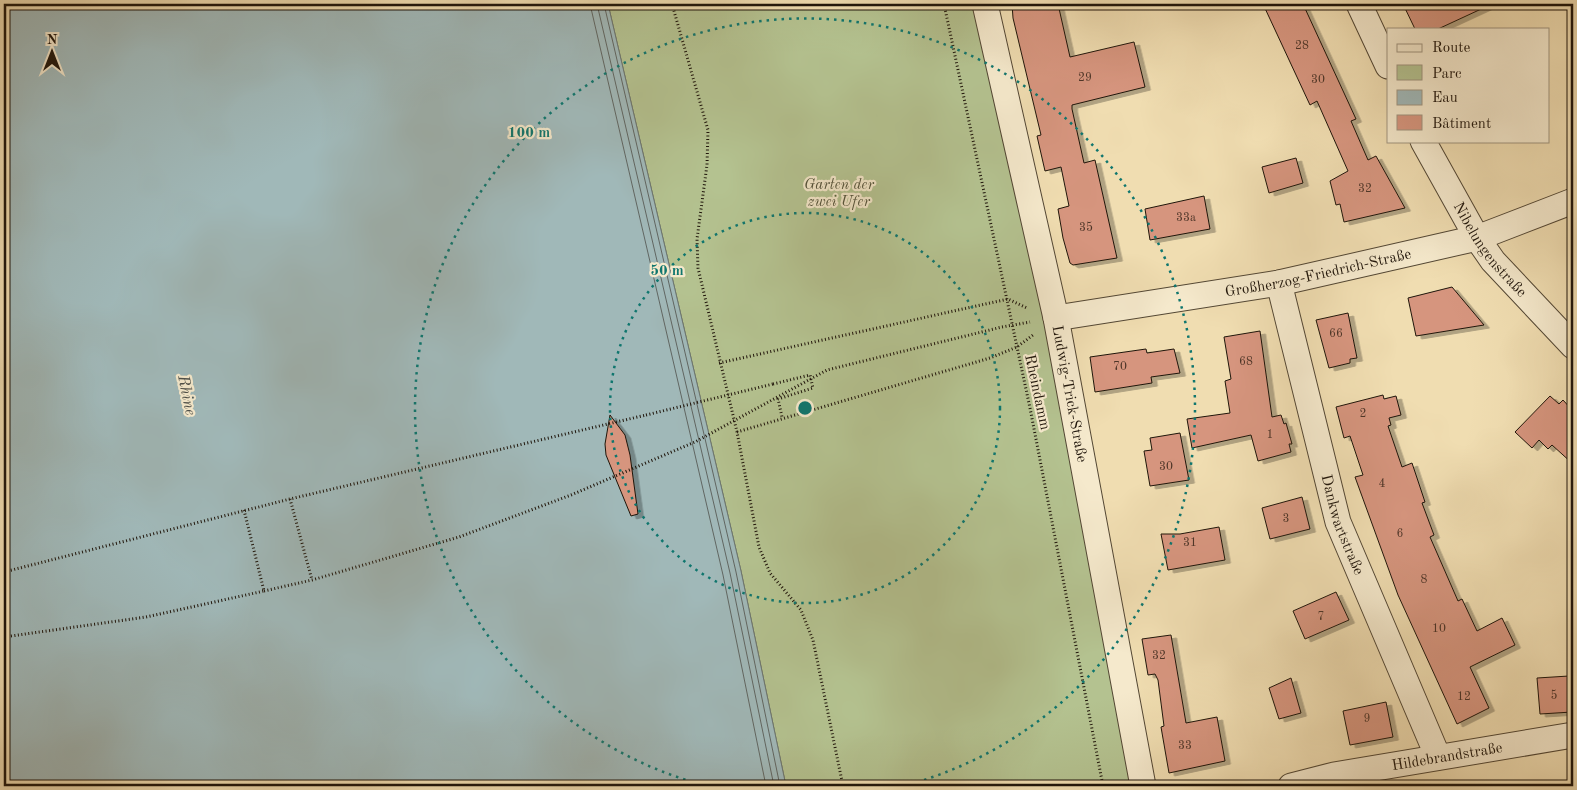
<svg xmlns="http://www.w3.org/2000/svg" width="1577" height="790" font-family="'Old Standard TT',serif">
  <defs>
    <filter id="shadow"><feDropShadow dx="5.5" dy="3" stdDeviation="0" flood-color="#0004"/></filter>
  </defs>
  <rect width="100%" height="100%" fill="#f0ddb1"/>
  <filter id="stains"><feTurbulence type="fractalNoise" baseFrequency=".004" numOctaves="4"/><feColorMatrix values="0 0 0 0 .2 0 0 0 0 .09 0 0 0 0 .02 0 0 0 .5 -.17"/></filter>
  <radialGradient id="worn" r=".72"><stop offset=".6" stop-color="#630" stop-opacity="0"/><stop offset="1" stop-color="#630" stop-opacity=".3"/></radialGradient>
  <!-- green -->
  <polygon fill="#b4c290" stroke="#6a6c4e" points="608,4 986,4 1145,786 786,786 741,571"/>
  <!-- water -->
  <polygon fill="#a0b8b8" stroke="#6c7773" points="4,4 608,4 741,571 786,786 4,786"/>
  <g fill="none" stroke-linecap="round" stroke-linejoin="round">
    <!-- shore -->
    <g stroke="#606662" stroke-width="1">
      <polyline points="590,4 723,575 766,786"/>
      <polyline points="597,4 730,573 774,786"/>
      <polyline points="604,4 736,572 780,786"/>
    </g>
  </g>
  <!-- building -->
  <g fill="#d6957e" stroke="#1f150b" filter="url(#shadow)">
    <polygon points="1012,4 1058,4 1070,57 1134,42 1145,87 1072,105 1072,109 1084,163 1095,160 1117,258 1073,265 1070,263 1063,238 1058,209 1069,206 1061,167 1045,171 1037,136 1041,135 1013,18"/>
    <polygon points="1263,4 1303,4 1356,119 1351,121 1368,160 1376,156 1405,208 1344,222 1340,204 1336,205 1330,181 1348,171 1317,101 1310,105"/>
    <polygon points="1403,4 1492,4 1438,29 1415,29"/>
    <polygon points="1296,158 1303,183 1269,193 1262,167"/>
    <polygon points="1204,196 1210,229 1150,240 1145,209"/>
    <polygon points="1452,287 1484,325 1416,336 1408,298"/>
    <polygon points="1348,313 1357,358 1350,359 1350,363 1329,368 1316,320"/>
    <polygon points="1260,331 1272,417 1281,415 1284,424 1286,423 1292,444 1289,444 1291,452 1258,461 1251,435 1192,448 1187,419 1230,413 1225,381 1231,379 1224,337"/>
    <polygon points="1146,349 1147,353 1174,349 1180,373 1151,377 1152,383 1095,392 1090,357"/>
    <polygon points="1383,395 1384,399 1396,396 1401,415 1389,418 1391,425 1388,426 1402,467 1412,463 1425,502 1422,503 1434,535 1430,537 1458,601 1462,599 1477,631 1502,618 1515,645 1470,667 1489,708 1457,724 1398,595 1355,477 1363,475 1350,436 1344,438 1336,407"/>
    <polygon points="1550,396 1559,404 1563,400 1573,411 1573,464 1552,445 1548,449 1539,440 1532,448 1515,432"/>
    <polygon points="610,415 625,435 630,455 638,514 631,516 606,455 605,444"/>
    <polygon points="1180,433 1189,480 1150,486 1144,451 1152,450 1150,438"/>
    <polygon points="1302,497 1310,529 1270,539 1262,508"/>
    <polygon points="1219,527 1225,560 1168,570 1161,534 1180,534"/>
    <polygon points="1336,592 1349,620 1305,639 1293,611"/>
    <polygon points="1171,635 1186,723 1217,717 1225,761 1169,773 1161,727 1164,726 1158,680 1155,674 1148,675 1142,639"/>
    <polygon points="1569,676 1572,712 1540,714 1537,678"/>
    <polygon points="1291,678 1301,713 1279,719 1269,688"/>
    <polygon points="1386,702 1393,737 1350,745 1343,711"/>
  </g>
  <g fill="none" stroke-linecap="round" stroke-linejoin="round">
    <defs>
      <g id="street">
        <path id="s1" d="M985,4L1056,318L1143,786"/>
        <polyline points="1359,4 1388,66"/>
        <path id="s2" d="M1423,141L1477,238L1493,261L1573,346"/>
        <path id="s3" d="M1279,283L1338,522L1438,757"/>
        <path id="s4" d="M1056,318L1279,283L1477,238L1573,201"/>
        <path id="s5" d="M1291,786L1334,775L1573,735"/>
      </g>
    </defs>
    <!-- street casing -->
    <use href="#street" stroke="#534734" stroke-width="27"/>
    <!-- path -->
    <g stroke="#1f150b" stroke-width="3" stroke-dasharray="1 2.5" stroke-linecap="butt">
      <polyline points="672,4 708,130 707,165 697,239 698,268 737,432 759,547 770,573 801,610 813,640 843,786"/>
      <polyline points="944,4 1030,408 1103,786"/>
      <polyline points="1002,327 1030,322"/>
      <polyline points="719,363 1008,299 1027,308"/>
      <polyline points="773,384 810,375 813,388 778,399 782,417"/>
      <polyline points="737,432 990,358 1017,347 1033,335"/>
      <polyline points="290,499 312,580"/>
      <polyline points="4,572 290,499 646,415"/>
      <polyline points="4,637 146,617 264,591 244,510"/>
    </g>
    <!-- street -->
    <use href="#street" stroke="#f5e9cc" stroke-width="25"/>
    <!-- path-bridge -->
    <g stroke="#1f150b" stroke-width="3" stroke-dasharray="1 2.5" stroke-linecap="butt">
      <polyline points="646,415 773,384"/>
      <polyline points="264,591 312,580 459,537 571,495 695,442 827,370 1002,327"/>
    </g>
  </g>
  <!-- distance rings -->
  <g fill="none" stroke="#0f766e" stroke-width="2.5" stroke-dasharray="2.5 5">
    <circle cx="805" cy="408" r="195"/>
    <path d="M707 786A390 390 0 1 1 903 786"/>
  </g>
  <g text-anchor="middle" stroke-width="4.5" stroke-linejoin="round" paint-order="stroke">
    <!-- number labels -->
    <g font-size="12" fill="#4d3528">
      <text x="1302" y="49">28</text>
      <text x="1085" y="81">29</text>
      <text x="1318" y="83">30</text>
      <text x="1365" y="192">32</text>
      <text x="1186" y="221">33a</text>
      <text x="1086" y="231">35</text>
      <text x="1336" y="337">66</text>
      <text x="1246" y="365">68</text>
      <text x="1120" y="370">70</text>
      <text x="1363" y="417">2</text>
      <text x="1270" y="438">1</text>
      <text x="1166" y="470">30</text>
      <text x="1382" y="487">4</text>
      <text x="1286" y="522">3</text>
      <text x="1400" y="537">6</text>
      <text x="1190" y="546">31</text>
      <text x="1424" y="583">8</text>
      <text x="1321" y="620">7</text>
      <text x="1439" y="632">10</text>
      <text x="1159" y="659">32</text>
      <text x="1554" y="699">5</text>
      <text x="1464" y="700">12</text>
      <text x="1367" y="722">9</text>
      <text x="1185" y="749">33</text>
    </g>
    <!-- park labels -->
    <g font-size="15" font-style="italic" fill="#53523a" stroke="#f5e9cc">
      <text x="839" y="189">Garten der<tspan x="839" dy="17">zwei Ufer</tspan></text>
    </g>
    <!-- street labels -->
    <g font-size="15" fill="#1f150b" stroke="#f5e9cc">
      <text dy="5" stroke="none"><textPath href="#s2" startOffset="128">Nibelungenstraße</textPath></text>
      <text dy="5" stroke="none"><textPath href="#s4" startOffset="266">Großherzog-Friedrich-Straße</textPath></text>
      <text transform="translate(1038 392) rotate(78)" y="5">Rheindamm</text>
      <text dy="5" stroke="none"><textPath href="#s1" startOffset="399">Ludwig-Trick-Straße</textPath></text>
      <text dy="5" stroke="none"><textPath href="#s3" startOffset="250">Dankwartstraße</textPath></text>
      <text dy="5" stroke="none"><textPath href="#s5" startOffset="159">Hildebrandstraße</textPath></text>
    </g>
    <!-- water labels -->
    <g font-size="16" font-style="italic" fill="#4c4e48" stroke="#f5e9cc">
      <text transform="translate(188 395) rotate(78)" y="6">Rhine</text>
    </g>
  </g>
  <circle cx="805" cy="408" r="8" fill="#0f766e" stroke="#f5e9cc" stroke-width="2.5"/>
  <g font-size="15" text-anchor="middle" font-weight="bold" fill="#0f766e" stroke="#f5e9cc" stroke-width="4.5" stroke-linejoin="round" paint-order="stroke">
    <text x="529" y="137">100 m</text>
    <text x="667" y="275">50 m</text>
  </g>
  <!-- margin -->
  <rect width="1577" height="790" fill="none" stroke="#f0ddb1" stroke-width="20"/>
  <rect x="5" y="5" width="1567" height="780" fill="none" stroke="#1f150b" stroke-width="2.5"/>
  <rect x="10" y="10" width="1557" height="770" fill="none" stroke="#1f150b"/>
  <!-- legend -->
  <rect x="1387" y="28" width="162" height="115" fill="#f5e9cc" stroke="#9f947f"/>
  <rect x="1397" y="44" width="25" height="8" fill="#f5e9cc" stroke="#9f947f"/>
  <text x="1432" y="52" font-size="15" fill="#1f150b">Route</text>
  <rect x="1397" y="65" width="25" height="15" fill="#b4c290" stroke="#9f947f"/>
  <text x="1432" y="78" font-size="15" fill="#1f150b">Parc</text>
  <rect x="1397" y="90" width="25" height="15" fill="#a0b8b8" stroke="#9f947f"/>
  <text x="1432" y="102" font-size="15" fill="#1f150b">Eau</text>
  <rect x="1397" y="115" width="25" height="15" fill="#d6957e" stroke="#9f947f"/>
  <text x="1432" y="128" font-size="15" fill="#1f150b">Bâtiment</text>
  <!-- north arrow -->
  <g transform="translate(52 52)" stroke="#f5e9cc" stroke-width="4" paint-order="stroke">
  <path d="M0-4L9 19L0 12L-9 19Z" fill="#1f150b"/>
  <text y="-8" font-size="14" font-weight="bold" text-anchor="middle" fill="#1f150b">N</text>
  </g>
  <rect width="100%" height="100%" filter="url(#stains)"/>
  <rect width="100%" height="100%" fill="url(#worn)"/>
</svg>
